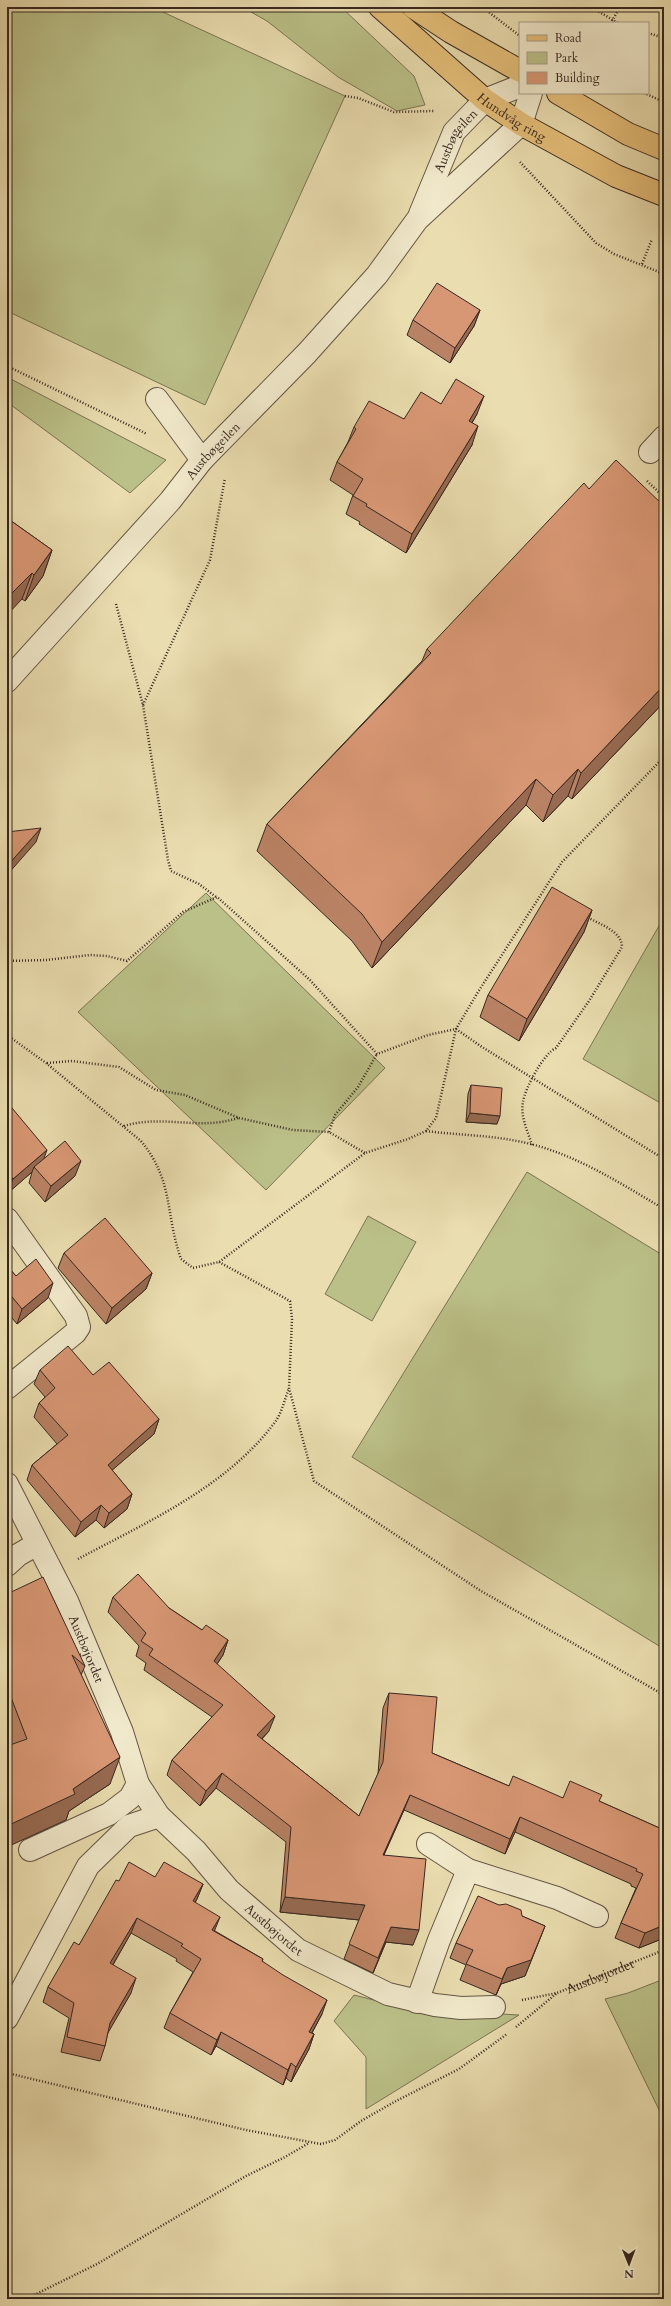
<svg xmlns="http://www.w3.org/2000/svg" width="671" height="2306" font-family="Cardo,serif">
  <rect width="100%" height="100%" fill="#eaddaf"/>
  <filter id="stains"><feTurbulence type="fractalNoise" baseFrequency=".005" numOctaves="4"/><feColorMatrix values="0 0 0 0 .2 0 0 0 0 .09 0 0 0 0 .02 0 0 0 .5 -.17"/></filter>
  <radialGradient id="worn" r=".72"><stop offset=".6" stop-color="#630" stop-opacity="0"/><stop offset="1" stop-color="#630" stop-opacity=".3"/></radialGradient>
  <!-- green -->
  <g fill="#bbc088" stroke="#797454">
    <polygon points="7,7 152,7 345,96 205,405 7,311"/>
    <polygon points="242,7 341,7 414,76 425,105 397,111 338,77 267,21"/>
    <polygon points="7,377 166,460 130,493 7,402"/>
    <polygon points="206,893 385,1068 266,1190 78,1012"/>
    <polygon points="664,917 664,1105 583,1059"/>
    <polygon points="527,1172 664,1256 664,1649 352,1457"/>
    <polygon points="368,1216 416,1242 372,1321 325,1294"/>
    <polygon points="664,1979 664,2120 605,1999 628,1993"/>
    <polygon points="354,1995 409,2009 519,2015 366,2109 366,2057 334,2021"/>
  </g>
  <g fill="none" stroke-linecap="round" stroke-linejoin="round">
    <defs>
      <g id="minor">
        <path id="s2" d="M420,214L454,132L485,100L520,86"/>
        <polyline points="157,399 202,460"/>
        <polyline points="650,452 664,437"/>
        <path id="s3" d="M7,681L170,501L202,460L307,353L377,275L417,220L521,124L531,93"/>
        <polyline points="7,1219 76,1316 79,1327 75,1333 7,1388"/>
        <path id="s4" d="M7,1484L67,1601L122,1732L138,1784L159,1816L196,1851L229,1890L298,1950L388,1994L435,2005L461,2008L494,2007"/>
        <polyline points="7,1565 18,1555 37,1544"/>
        <polyline points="428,1844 468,1870"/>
        <polyline points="30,1850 109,1814 130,1798 138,1784"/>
        <polyline points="417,2002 439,1940 468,1870 557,1898 597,1916"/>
        <polyline points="7,2018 88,1866 129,1826 159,1816"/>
      </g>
      <g id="major">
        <path id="s5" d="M380,7L485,100L521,124L616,176L664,195"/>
        <polyline points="413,7 451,32 520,71"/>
        <polyline points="558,93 628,134 664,149"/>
      </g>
    </defs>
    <!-- minor casing -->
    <use href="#minor" stroke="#645544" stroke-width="24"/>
    <!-- major casing -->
    <use href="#major" stroke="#372821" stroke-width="24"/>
    <!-- path -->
    <g stroke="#372821" stroke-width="2.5" stroke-dasharray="1 2" stroke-linecap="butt">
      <polyline points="482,7 520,36"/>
      <polyline points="591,7 618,23"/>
      <polyline points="612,21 620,7"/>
      <polyline points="648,33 664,38"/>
      <polyline points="644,93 664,102"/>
      <polyline points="345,96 358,98 394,112 434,111"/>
      <polyline points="520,162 596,243 614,254 664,274"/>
      <polyline points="642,264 652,239"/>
      <polyline points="7,366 147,434"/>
      <polyline points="647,481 664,497"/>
      <polyline points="116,604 143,705 168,860 171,871 199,884 216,897"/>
      <polyline points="143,705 210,560 225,478"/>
      <polyline points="7,961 46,960 90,955 107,956 127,961 183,912 217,897 310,980 377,1054 428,1035 456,1029 482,1047 664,1159"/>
      <path d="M7,1035L46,1063L141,1141C174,1181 165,1214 181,1259L193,1268L219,1262L365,1153L408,1139L426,1131L436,1118L456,1029L478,992L562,862L664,757"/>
      <polyline points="47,1063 72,1061 119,1067 156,1090 185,1095 239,1118 293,1130 329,1132 365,1153"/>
      <path d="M124,1126C163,1114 198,1131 238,1118"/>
      <path d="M426,1131C456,1135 487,1135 517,1141C571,1151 618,1182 664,1209"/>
      <polyline points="329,1132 335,1115 358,1087 377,1054"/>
      <path d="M532,1145C528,1132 520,1116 523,1102C525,1088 544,1053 556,1048L589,1001L622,947C622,931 599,924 587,917"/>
      <polyline points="219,1262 290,1301 292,1319 289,1388 314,1481 481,1591 664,1695"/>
      <path d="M78,1559C147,1522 227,1487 275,1422C282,1413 285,1398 289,1388"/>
      <path id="s1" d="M522,2000L557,1993L664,1950"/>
      <polyline points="516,2027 557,1993"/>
      <polyline points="7,2073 246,2130 321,2144 335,2140 361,2121 396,2101 459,2069 507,2034"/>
      <polyline points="26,2299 97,2264 246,2176 285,2157 309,2143"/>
    </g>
    <!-- minor -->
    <use href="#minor" stroke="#f1e9cb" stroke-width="22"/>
    <!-- major -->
    <use href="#major" stroke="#e5be78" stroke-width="22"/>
  </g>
  <!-- wall -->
  <g fill="#ba8264" stroke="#372821">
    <polygon points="480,310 474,326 450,363 407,335 413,320"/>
    <polygon points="441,404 477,414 472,423 472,445 406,553 359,524 360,522 346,514 353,495 330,480 337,462 348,442 354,427 404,419"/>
    <polygon points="7,518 52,550 43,576 25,601 22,599"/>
    <polygon points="427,649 664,702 572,799 568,796 543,822 526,805 372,968 352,941 257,851 267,824 422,661"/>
    <polygon points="592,910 584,932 519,1041 480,1017 488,995"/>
    <polygon points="471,1085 497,1124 466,1122 468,1094"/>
    <polygon points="7,1102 44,1159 75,1176 45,1202 29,1183 32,1172 7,1193"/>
    <polygon points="64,1253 152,1273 146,1289 106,1324 58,1268"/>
    <polygon points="7,1266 16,1276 48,1298 17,1324 7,1312"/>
    <polygon points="40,1370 93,1375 159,1419 154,1434 112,1470 132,1494 127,1509 104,1528 96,1520 75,1537 27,1480 32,1465 57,1444 34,1417 39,1403 45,1397 34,1384"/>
    <polygon points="7,1594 85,1666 81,1675 110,1784 69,1811 66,1820 10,1745 7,1738"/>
    <polygon points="113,1597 169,1608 202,1630 228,1640 223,1655 217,1664 269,1731 262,1739 359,1816 378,1774 383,1708 389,1693 432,1753 509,1786 563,1798 599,1801 664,1830 664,1938 639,1948 615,1938 621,1923 636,1888 631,1886 631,1884 515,1832 505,1854 404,1810 384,1855 413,1945 386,1942 373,1973 344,1959 359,1920 280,1912 286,1842 216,1788 200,1806 167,1775 172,1760 212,1717 144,1670 146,1663 136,1656 139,1646 108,1612"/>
    <polygon points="155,1877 203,1884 197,1899 195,1903 215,1931 263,1959 262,1961 322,2014 312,2033 314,2034 309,2049 291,2082 286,2078 283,2085 216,2046 211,2055 164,2028 170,2013 193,1972 176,1961 177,1959 131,1933 113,1965 131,1993 108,2032 105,2046 100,2061 61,2052 69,2018 43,2002 48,1987 79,1945 119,1881"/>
    <polygon points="522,1916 545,1926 525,1976 501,1984 496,1995 460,1980 466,1965 450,1958 456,1943"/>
  </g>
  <!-- shaded-wall -->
  <g fill="#976a51" stroke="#372821">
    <polygon points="480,310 474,326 450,363 455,348"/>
    <polygon points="484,396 477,414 462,439 469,421"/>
    <polygon points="478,426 472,445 406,553 412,534"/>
    <polygon points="52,550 43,576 25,601 34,575"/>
    <polygon points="32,573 22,599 7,615 7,598"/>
    <polygon points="664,685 664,702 572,799 581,773"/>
    <polygon points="578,769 568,796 543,822 553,795"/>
    <polygon points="536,779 526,805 372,968 382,942"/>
    <polygon points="41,828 36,842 7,875 7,866"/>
    <polygon points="592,910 584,932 519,1041 527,1019"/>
    <polygon points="470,1113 500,1116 497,1124 466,1122"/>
    <polygon points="47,1150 42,1164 34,1167 32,1172 7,1194 13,1179"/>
    <polygon points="81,1161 75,1176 45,1202 51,1186"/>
    <polygon points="152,1273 146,1289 106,1324 112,1308"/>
    <polygon points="53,1283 48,1298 17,1324 22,1309"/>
    <polygon points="159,1419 154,1434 102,1479 108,1465"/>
    <polygon points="132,1494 127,1509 104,1528 109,1513"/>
    <polygon points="101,1505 96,1520 75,1537 81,1522"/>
    <polygon points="228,1640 223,1655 209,1676 214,1661"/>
    <polygon points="275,1716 269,1731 251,1750 257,1735"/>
    <polygon points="120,1757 110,1784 69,1811 66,1820 7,1847 7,1826 73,1789"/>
    <polygon points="222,1773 216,1788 200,1806 206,1791"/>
    <polygon points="410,1795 404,1810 377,1870 383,1855"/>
    <polygon points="520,1817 515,1832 505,1854 510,1839"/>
    <polygon points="203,1884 197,1899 187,1916 193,1901"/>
    <polygon points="285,1897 365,1905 360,1920 280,1912"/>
    <polygon points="220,1917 214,1932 212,1930"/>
    <polygon points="137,1918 131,1933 105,1978 110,1963"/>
    <polygon points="664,1925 664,1938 639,1948 645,1933"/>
    <polygon points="545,1926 525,1976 501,1984 496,1995 507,1968"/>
    <polygon points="391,1927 419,1930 413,1945 386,1942 373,1973"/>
    <polygon points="136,1978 131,1993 105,2038 110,2023"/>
    <polygon points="327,2000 322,2014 304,2047 309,2032"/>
    <polygon points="221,2032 216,2046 211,2055 217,2040"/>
    <polygon points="314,2034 309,2049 291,2082 296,2067"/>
    <polygon points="291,2063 286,2078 283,2085 288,2070"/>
  </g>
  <!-- building -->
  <g fill="#d89774" stroke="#372821">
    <polygon points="437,283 480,310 455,348 413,320"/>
    <polygon points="456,379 484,396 469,421 478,426 412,534 366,506 367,504 353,496 363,479 337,462 356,429 354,427 369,401 404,419 421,392 441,404"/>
    <polygon points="616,460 664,506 664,685 581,773 578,769 553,795 536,779 382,942 362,914 267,824 431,653 427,649 584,483 589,489"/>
    <polygon points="7,518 52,550 34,575 32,573 7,598"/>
    <polygon points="41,828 7,866 7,832"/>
    <polygon points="552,887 592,910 527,1019 488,995"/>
    <polygon points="471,1085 502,1088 500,1116 470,1113"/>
    <polygon points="7,1102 47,1150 13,1179 7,1172"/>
    <polygon points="65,1141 81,1161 51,1186 34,1167"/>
    <polygon points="105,1218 152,1273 112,1308 64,1253"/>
    <polygon points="36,1259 53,1283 22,1309 8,1292 7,1293 7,1266 16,1276"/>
    <polygon points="68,1346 93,1375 109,1362 159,1419 108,1465 132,1494 109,1513 101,1505 81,1522 32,1465 68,1435 39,1403 55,1388 40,1370"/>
    <polygon points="138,1574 169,1608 202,1630 206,1625 228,1640 214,1661 275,1716 257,1735 359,1816 383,1762 389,1693 437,1697 432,1753 509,1786 513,1776 563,1798 570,1781 602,1795 599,1801 664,1830 664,1925 645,1933 621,1923 643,1874 636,1871 637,1869 520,1817 510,1839 410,1795 383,1855 426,1859 419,1930 391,1927 378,1958 349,1944 365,1905 285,1897 291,1827 222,1773 206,1791 172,1760 223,1705 149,1655 153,1649 141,1641 146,1633 113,1597"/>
    <polygon points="43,1577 85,1666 72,1655 120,1757 73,1789 75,1794 7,1826 7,1746 27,1739 7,1687 7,1594"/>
    <polygon points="129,1862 155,1877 164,1862 203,1884 193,1901 220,1917 212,1930 263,1959 262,1961 283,1975 327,2000 309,2032 314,2034 296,2067 291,2063 288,2070 221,2032 217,2040 170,2013 201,1959 181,1946 183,1944 137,1918 110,1963 136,1978 110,2023 105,2046 67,2037 74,2003 48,1987 74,1942 79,1945 116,1880 119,1881"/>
    <polygon points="478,1896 499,1905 506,1904 521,1910 522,1916 545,1926 531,1960 507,1968 502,1979 466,1964 473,1950 456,1943"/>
  </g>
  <g text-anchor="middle" stroke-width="3" stroke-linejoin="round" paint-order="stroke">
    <!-- street labels -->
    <g font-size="13" fill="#372821" stroke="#f1e9cb">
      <text dy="5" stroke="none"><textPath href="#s5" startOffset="172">Hundvåg ring</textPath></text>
      <text dy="5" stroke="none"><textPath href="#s2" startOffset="82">Austbøgeilen</textPath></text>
      <text dy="5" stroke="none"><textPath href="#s3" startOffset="309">Austbøgeilen</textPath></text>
      <text dy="5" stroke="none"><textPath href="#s4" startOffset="183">Austbøjordet</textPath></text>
      <text dy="5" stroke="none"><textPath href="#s4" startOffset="528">Austbøjordet</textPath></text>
      <text dy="5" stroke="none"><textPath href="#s1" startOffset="82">Austbøjordet</textPath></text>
    </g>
  </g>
  <!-- margin -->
  <rect width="671" height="2306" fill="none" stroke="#eaddaf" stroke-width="24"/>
  <rect x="8" y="8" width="655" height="2290" fill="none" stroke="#372821" stroke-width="2"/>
  <rect x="12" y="12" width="647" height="2282" fill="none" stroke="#372821"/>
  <!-- legend -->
  <rect x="519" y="22" width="130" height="72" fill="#f1e9cb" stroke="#a79c87"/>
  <rect x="527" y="35" width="20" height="6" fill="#e5be78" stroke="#a79c87"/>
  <text x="555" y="42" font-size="12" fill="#372821">Road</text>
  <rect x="527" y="52" width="20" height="12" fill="#bbc088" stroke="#a79c87"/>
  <text x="555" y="62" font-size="12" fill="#372821">Park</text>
  <rect x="527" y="72" width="20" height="12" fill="#d89774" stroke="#a79c87"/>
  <text x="555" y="82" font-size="12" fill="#372821">Building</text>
  <!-- north arrow -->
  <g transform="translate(629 2264) rotate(179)" stroke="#f1e9cb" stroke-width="3" paint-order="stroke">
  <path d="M0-3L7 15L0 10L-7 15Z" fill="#372821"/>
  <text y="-6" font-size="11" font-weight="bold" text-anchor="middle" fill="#372821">N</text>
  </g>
  <rect width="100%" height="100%" filter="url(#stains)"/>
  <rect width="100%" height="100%" fill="url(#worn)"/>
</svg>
